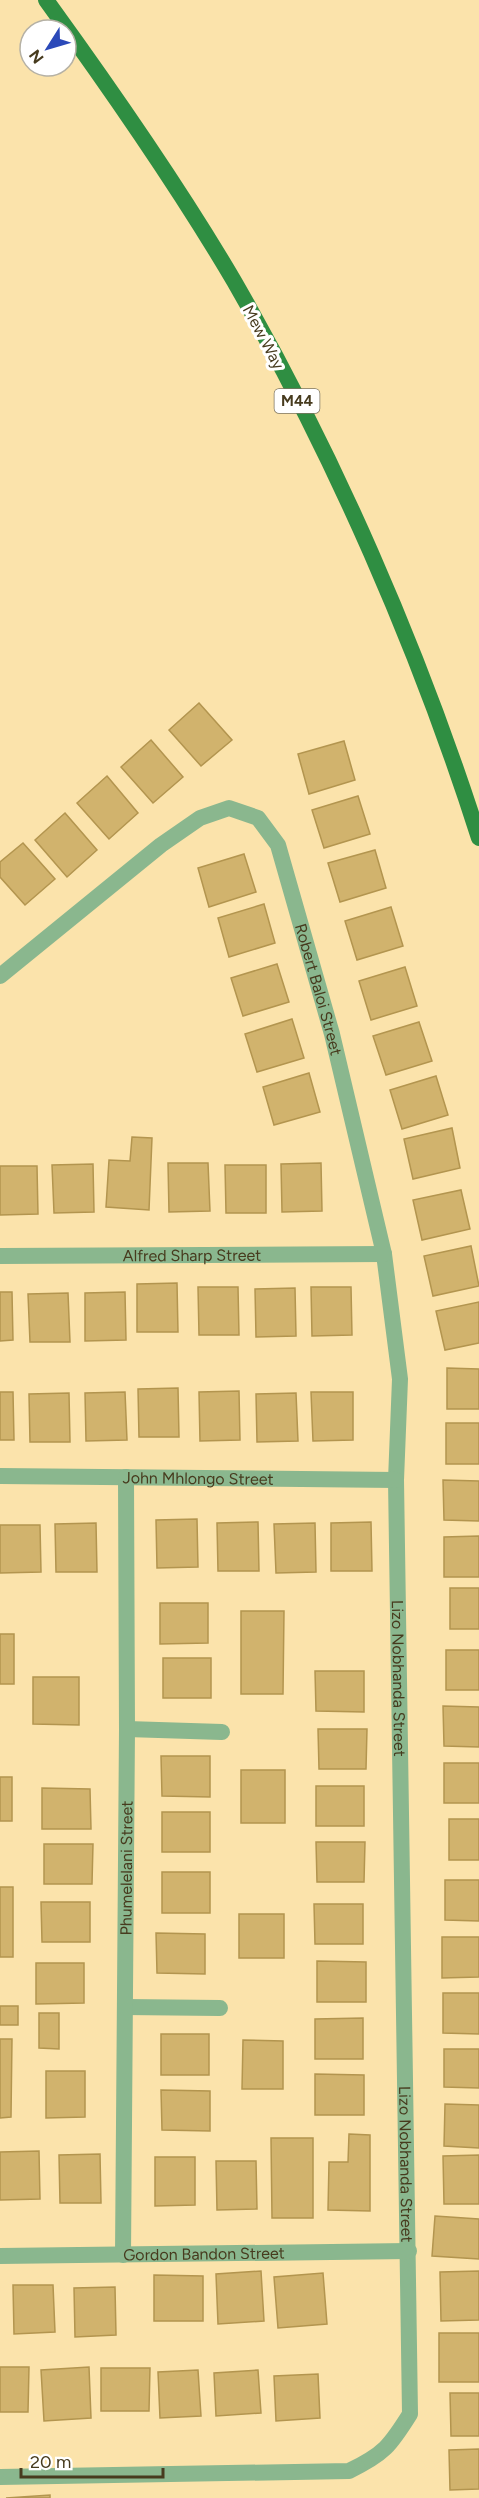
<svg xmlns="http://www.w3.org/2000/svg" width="479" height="2498" font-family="Figtree,sans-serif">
  <rect width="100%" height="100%" fill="#fbe3ab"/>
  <!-- building -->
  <g fill="#d1b36d" stroke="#b3954f" stroke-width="1.5">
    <polygon points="199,703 232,740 201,766 169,730"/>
    <polygon points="151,740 183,777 153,803 121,767"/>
    <polygon points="344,741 355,780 309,794 298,754"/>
    <polygon points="107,776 138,813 109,839 77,803"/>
    <polygon points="358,796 370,834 324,848 312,810"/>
    <polygon points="65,813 97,850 67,877 35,840"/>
    <polygon points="23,843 55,879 25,905 0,877 0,862"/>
    <polygon points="375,850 386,888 340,902 328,863"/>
    <polygon points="244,854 256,892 209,907 198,868"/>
    <polygon points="264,904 275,943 229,957 218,918"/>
    <polygon points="391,907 403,946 357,960 345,921"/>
    <polygon points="277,964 289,1002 243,1016 231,978"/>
    <polygon points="405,967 417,1006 371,1020 359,981"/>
    <polygon points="292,1019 304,1058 257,1072 245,1034"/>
    <polygon points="419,1022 432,1061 386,1075 373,1036"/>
    <polygon points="309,1073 320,1112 274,1125 263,1087"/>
    <polygon points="436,1076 448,1115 402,1129 390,1090"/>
    <polygon points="452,1128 460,1168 413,1179 404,1139"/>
    <polygon points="132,1137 152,1138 149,1210 106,1207 109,1160 130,1161"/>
    <polygon points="168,1163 208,1163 210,1211 169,1212"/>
    <polygon points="321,1163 322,1211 282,1212 281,1164"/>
    <polygon points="93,1164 94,1212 54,1213 52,1165"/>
    <polygon points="225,1165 266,1165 266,1213 226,1213"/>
    <polygon points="0,1166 37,1166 38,1214 0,1215"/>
    <polygon points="461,1190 470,1229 422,1240 413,1200"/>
    <polygon points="471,1246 479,1286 433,1296 424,1256"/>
    <polygon points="177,1283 178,1332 137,1332 137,1284"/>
    <polygon points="198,1287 238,1287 239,1335 199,1335"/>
    <polygon points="311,1287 351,1287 352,1335 312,1336"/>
    <polygon points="295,1288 296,1336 256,1337 255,1289"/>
    <polygon points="0,1292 12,1292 13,1340 0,1341"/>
    <polygon points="125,1292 126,1340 85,1341 85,1293"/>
    <polygon points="68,1293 70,1342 30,1342 28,1294"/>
    <polygon points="479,1302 479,1343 445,1350 436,1311"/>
    <polygon points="447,1368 479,1369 479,1409 447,1409"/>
    <polygon points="178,1388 179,1437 139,1437 138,1389"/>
    <polygon points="239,1391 240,1440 200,1441 199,1392"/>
    <polygon points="0,1392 13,1392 14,1440 0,1440"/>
    <polygon points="125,1392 127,1440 86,1441 85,1393"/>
    <polygon points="311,1392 353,1392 353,1440 313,1441"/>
    <polygon points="69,1393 70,1442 30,1442 29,1394"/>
    <polygon points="296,1393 298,1441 257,1442 256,1394"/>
    <rect x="446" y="1423" width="33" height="41"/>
    <polygon points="443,1480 479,1481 479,1521 444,1520"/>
    <polygon points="197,1519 198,1567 157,1568 156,1520"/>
    <polygon points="258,1522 259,1571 218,1571 217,1523"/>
    <polygon points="371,1522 372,1571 331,1571 331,1523"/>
    <polygon points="96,1523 97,1572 56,1572 55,1524"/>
    <polygon points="315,1523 316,1572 276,1573 274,1524"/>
    <polygon points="0,1525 40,1525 41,1572 0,1573"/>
    <polygon points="479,1536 479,1577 444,1577 444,1537"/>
    <rect x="450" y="1588" width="29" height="41"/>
    <polygon points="160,1603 208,1603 208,1643 160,1644"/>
    <polygon points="241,1611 284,1611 283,1694 241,1694"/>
    <rect x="0" y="1634" width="14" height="50"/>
    <rect x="446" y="1650" width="33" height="40"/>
    <rect x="163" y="1658" width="48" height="40"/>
    <polygon points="315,1671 364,1671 364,1712 316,1711"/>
    <polygon points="33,1677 79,1677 79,1725 33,1724"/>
    <polygon points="443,1706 479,1707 479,1747 444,1746"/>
    <polygon points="318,1729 367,1729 366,1769 319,1769"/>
    <polygon points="161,1756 210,1756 210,1797 162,1796"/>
    <rect x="444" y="1763" width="35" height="40"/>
    <rect x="241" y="1770" width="44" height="53"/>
    <rect x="0" y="1777" width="12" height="44"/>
    <rect x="316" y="1786" width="48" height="40"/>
    <polygon points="42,1788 90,1789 91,1829 42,1829"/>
    <rect x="162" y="1812" width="48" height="40"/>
    <rect x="449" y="1819" width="30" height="41"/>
    <polygon points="316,1842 365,1842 364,1882 317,1882"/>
    <polygon points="44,1844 93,1844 92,1884 44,1884"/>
    <rect x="162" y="1872" width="48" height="41"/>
    <polygon points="445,1880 479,1880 479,1921 445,1920"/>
    <rect x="0" y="1887" width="13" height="70"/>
    <polygon points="41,1902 90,1902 90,1942 42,1942"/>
    <polygon points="314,1904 363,1904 363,1944 315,1944"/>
    <rect x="239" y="1914" width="45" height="44"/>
    <polygon points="156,1933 205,1934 205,1974 157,1973"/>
    <polygon points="442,1937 479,1937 479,1977 442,1978"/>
    <polygon points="317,1961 366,1962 366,2002 317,2002"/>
    <polygon points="36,1963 84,1963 84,2003 36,2004"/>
    <polygon points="443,1993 479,1993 479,2034 443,2033"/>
    <rect x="0" y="2006" width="18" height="19"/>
    <polygon points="39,2013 59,2013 59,2049 39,2048"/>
    <polygon points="363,2018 363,2059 315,2059 315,2019"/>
    <rect x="161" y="2034" width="48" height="41"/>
    <polygon points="0,2039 12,2039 11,2117 0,2118"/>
    <polygon points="243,2040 283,2041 283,2089 242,2089"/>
    <polygon points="444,2049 479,2049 479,2088 444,2087"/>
    <polygon points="46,2071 85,2071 85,2117 46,2118"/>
    <polygon points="315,2074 364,2075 364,2115 315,2115"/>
    <polygon points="161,2090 210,2091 210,2131 162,2130"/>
    <polygon points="445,2104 479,2105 479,2148 444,2146"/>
    <polygon points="349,2134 370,2135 370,2211 328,2210 329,2162 348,2162"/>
    <polygon points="271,2138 313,2138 313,2218 272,2218"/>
    <polygon points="39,2151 40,2199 0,2200 0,2152"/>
    <polygon points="100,2154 101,2203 60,2203 59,2155"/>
    <polygon points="479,2155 479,2204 444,2204 443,2156"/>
    <polygon points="155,2157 195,2157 195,2205 155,2206"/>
    <polygon points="216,2161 256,2161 257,2209 217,2210"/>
    <polygon points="435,2216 479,2219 479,2259 432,2256"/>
    <polygon points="261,2271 264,2321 218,2324 216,2274"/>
    <polygon points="479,2271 479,2320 441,2321 440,2272"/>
    <polygon points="323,2273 327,2324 278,2328 274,2277"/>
    <polygon points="154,2275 203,2276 203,2321 154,2321"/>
    <polygon points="13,2285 53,2285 55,2332 14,2334"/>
    <polygon points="115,2287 116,2335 75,2337 74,2288"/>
    <rect x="439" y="2333" width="40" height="49"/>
    <polygon points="0,2367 29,2367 28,2412 0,2412"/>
    <polygon points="89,2367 91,2418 44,2421 41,2370"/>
    <polygon points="101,2368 150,2368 149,2411 101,2411"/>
    <polygon points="198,2370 201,2416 160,2418 158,2372"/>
    <polygon points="258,2370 261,2413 216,2416 214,2373"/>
    <polygon points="318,2374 320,2418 276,2421 274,2376"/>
    <polygon points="450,2393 479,2393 479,2436 451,2436"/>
    <polygon points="479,2449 479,2489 450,2490 449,2450"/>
    <polygon points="50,2495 50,2498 6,2498"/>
  </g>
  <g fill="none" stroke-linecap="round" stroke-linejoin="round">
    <!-- service -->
    <g stroke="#8ab78e" stroke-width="16">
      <polyline points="127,1729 222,1732"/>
      <polyline points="125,2007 220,2008"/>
    </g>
    <!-- minor -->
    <g stroke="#8ab78e" stroke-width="16">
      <path id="s1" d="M0,976L161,845L200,818L229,808L258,818L278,845L332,1034L384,1254L400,1379L396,1480L410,2414C390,2446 384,2454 349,2471L0,2477"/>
      <path id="s2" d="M0,1256L384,1254"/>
      <path id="s3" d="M0,1476L396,1480"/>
      <path id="s4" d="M123,2255L127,1729L126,1477"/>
      <path id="s5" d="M0,2256L409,2251"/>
    </g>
    <!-- primary -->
    <path stroke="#2f8e42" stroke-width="16" d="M46,0C112,91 177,184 234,281C334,455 418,647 479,838"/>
  </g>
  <g text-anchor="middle" stroke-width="6" stroke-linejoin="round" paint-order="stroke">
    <!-- shield labels -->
    <rect fill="#fff" stroke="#7e7662" stroke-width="1.5" x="274.5" y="389" width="45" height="24" rx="4.5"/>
    <g font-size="15" font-weight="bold" fill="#473b1e">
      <text x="297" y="406">M44</text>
    </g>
    <!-- street labels -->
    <g font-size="16" fill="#473b1e" stroke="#fff">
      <text transform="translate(264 337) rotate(62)" y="6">Mew Way</text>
      <text dy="6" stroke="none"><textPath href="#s1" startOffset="500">Robert Baloi Street</textPath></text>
      <text dy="6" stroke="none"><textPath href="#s2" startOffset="192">Alfred Sharp Street</textPath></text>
      <text dy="6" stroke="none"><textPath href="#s3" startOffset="198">John Mhlongo Street</textPath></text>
      <text dy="6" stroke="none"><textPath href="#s1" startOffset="1198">Lizo Nobhanda Street</textPath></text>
      <text dy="6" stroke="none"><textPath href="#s4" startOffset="387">Phumelelani Street</textPath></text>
      <text dy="6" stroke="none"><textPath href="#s1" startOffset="1684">Lizo Nobhanda Street</textPath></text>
      <text dy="6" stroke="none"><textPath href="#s5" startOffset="204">Gordon Bandon Street</textPath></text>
    </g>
  </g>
  <!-- north arrow -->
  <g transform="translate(48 48) rotate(233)"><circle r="28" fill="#ffffff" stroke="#b5b1a5" stroke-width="1.5"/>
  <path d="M0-4.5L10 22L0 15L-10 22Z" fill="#2b49b9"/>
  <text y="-9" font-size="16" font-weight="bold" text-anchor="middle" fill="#473b1e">N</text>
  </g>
  <!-- scale -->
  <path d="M21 2468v9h142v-9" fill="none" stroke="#473b1e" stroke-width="3"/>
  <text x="30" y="2468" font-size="18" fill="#473b1e" stroke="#ffffff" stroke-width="4.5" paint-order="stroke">20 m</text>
</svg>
